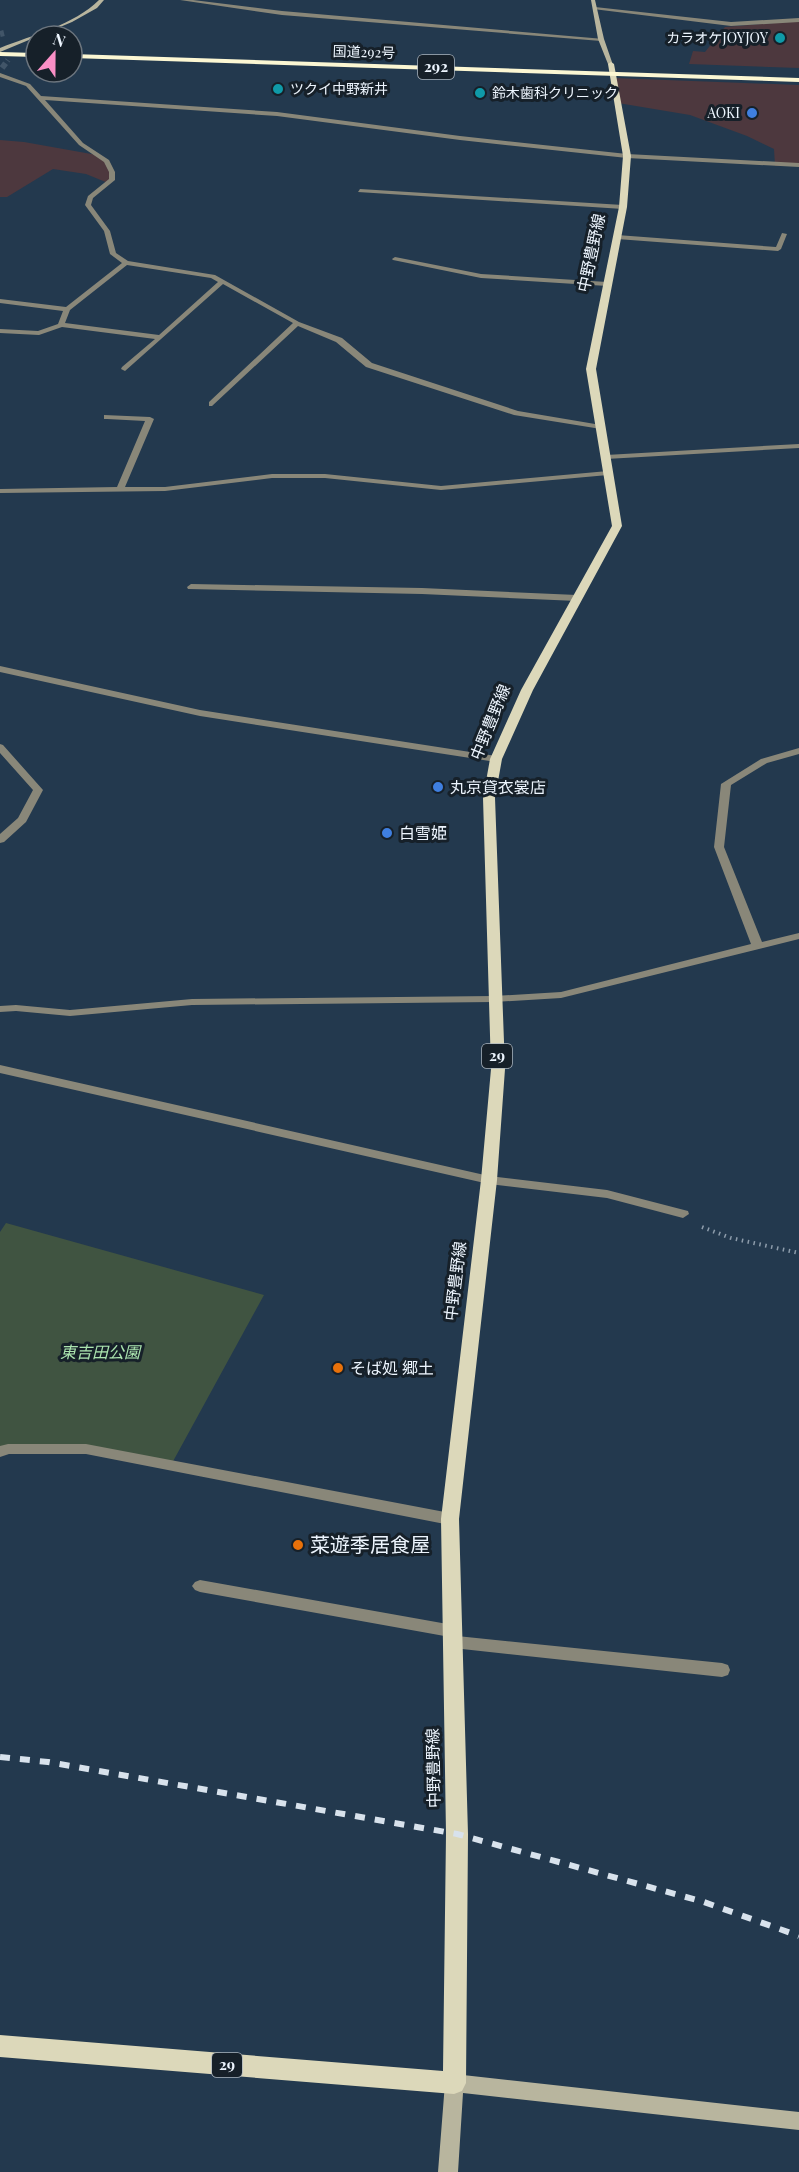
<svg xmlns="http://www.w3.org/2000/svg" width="799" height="2172" font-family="'Playfair Display','Noto Sans JP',serif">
  <rect width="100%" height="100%" fill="#23394e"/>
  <!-- commercial -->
  <g fill="#4d383e">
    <polygon points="799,21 799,68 689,64 693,51 705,52 725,27"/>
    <polygon points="614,78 799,85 799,165 775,166 774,149 747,136 690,115 618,103"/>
    <polygon points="0,140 24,142 97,155 107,161 112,172 108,183 86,174 53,169 7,197 0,197"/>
  </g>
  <!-- green -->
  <polygon fill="#405441" points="6,1223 264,1295 171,1465 86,1449 0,1452 0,1232"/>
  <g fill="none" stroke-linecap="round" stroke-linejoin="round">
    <!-- street-tunnel -->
    <g stroke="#415568" stroke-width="6" stroke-dasharray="6 3" stroke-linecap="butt">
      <polyline points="0,34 4,33"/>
      <polyline points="2,68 8,60"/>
    </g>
    <!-- path -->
    <polyline stroke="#8d9cab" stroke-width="4" stroke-dasharray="1.5 4.5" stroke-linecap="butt" points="702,1227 731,1238 799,1253"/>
    <!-- street -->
    <g fill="#898779" fill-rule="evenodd">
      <polygon points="180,0 193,0 282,11 604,39 601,41 282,15"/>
      <polygon points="595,7 731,22 799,18 799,22 731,26 593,9"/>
      <path d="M0,73L30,84L41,96L277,112L460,136L627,154L799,163V167L627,158L460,140L277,116L45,100L83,143L109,160L115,172V180L93,198L91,205L110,231L116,253L128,261L215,275L299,322L342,338L372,363L518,411L601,425L605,427L601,429L514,415L366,367L336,342L298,326L212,406H209V402L293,323L223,284L125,371L121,369L122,367L155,339L62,327L39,335L0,333V329L38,331L58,324L63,311L0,303V299L66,307L122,263L110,254L104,231L85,205L88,196L109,179V172L104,162L79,145L26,86L0,77ZM127,265L211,278L218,282L159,335L65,323L70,310Z"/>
      <polygon points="360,189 623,205 626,207 623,209 358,192"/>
      <polygon points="782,233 787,234 781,249 778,251 617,239 614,237 617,235 776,247"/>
      <polygon points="395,257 481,274 607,282 610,284 607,286 481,278 393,260 392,259"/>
      <polygon points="104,415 150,417 154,419 125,487 165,487 272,474 325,474 441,486 608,471 612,473 608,475 441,490 325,478 272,478 165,491 0,493 0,489 117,487 145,421 107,419 104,419"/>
      <polygon points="799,444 799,448 606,459 602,457 606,455"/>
      <polygon points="191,584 422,588 577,595 581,598 577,601 422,594 188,589 187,587"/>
      <polygon points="0,666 200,710 496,756 501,759 496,762 200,716 0,672"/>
      <polygon points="0,744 3,745 43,790 26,822 4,842 0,843 0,834 18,818 33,790 0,753"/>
      <polygon points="799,748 799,754 767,763 731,785 724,847 762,942 799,933 799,939 561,998 494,1002 192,1005 70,1016 16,1011 0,1012 0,1006 16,1005 70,1010 192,999 494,996 561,992 751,944 714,847 721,784 761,759"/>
      <polygon points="0,1065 489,1176 607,1190 688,1211 689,1214 683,1218 607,1198 489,1184 0,1073"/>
      <polygon points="8,1444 86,1444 450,1513 455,1515 457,1519 455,1523 450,1525 86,1454 9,1454 0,1457 0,1446"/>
      <polygon points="200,1580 453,1625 458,1627 461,1631 457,1636 722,1663 728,1665 730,1670 728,1675 722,1677 453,1648 447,1647 445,1642 450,1637 200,1592 195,1590 192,1586 195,1582"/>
    </g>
    <!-- secondary -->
    <g fill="#b8b59e" fill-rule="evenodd">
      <path d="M99,0H104L97,8L72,22L0,52V48C32,35 74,25 99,0Z"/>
      <polygon points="591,0 595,0 604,39 613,65 608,64 598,39"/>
      <polygon points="454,2074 799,2112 799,2130 463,2093 458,2172 438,2172 445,2083 447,2077"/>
    </g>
    <!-- primary -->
    <polygon fill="#dcd8ba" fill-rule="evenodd" points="611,62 614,64 631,156 627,207 596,369 622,526 533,690 502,759 495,798 505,1069 497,1180 459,1519 468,1834 466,2083 462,2091 454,2094 0,2057 0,2035 443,2071 446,1834 441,1519 481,1180 491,1069 483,798 490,759 521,690 612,526 586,369 619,207 623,156 608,64"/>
    <!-- highway -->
    <g fill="#fcf7d3" fill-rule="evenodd">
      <polygon points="0,52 36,53 36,57 0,56"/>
      <polygon points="72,54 799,78 799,82 72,58"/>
    </g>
    <!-- rail -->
    <polyline stroke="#d8e2ec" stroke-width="6" stroke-dasharray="10 10" stroke-linecap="butt" points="0,1757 48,1762 457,1834 704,1902 799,1936"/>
  </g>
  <!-- markers -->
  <g fill="#0f9aa8" stroke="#162029" stroke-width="2">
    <circle cx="780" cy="38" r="6"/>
    <circle cx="278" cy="89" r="6"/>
    <circle cx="480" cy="93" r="6"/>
  </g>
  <g fill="#3f7fe0" stroke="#162029" stroke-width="2">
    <circle cx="752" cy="113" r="6"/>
    <circle cx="438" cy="787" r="6"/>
    <circle cx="387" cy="833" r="6"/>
  </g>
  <g fill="#e8710a" stroke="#162029" stroke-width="2">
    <circle cx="338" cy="1368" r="6"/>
    <circle cx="298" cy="1545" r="6"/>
  </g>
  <g text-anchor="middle" stroke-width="6" stroke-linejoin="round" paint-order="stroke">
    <!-- far-poi labels -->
    <g font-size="14" fill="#edf5fe" stroke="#162029" text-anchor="end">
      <text x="768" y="43">カラオケJOYJOY</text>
      <text x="290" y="94" text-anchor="start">ツクイ中野新井</text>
      <text x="492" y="98" text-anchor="start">鈴木歯科クリニック</text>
      <text x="740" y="118">AOKI</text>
    </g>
    <!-- far-street labels -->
    <g font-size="14" fill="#edf5fe" stroke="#162029">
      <text transform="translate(364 52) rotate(2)" y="5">国道292号</text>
    </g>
    <!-- shield labels -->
    <g fill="#162029" stroke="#acb5be" stroke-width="1.5">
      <rect x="418" y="55" width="36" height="24" rx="4.5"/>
      <rect x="482" y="1044" width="30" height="24" rx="4.5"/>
      <rect x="212" y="2053" width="30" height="24" rx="4.5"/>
    </g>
    <g font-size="15" font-weight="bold" fill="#edf5fe">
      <text x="436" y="72">292</text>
      <text x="497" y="1061">29</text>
      <text x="227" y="2070">29</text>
    </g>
    <!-- street labels -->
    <g font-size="16" fill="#edf5fe" stroke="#162029">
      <text transform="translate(591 253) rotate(-78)" y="6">中野豊野線</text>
      <text transform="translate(490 722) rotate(-68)" y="6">中野豊野線</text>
      <text transform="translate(455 1281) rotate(-83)" y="6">中野豊野線</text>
      <text transform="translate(433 1768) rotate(-91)" y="6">中野豊野線</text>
    </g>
    <!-- poi labels -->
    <g font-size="16" fill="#edf5fe" stroke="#162029" text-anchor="start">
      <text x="450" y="793">丸京貸衣裳店</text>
      <text x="399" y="839">白雪姫</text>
      <text x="350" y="1374">そば処 郷土</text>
    </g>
    <!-- park labels -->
    <g font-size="16" font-style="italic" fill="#abe4af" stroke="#162029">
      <text x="100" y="1358">東吉田公園</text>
    </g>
    <!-- near-poi labels -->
    <g font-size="20" fill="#edf5fe" stroke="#162029" text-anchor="start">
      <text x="310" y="1552">菜遊季居食屋</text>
    </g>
  </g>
  <!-- north arrow -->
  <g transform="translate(54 54) rotate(21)"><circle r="28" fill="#162029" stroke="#6c757e" stroke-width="1.5"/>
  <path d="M0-4.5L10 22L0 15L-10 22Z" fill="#fa8fc6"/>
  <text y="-9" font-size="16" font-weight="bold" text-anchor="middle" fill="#edf5fe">N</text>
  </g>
</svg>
